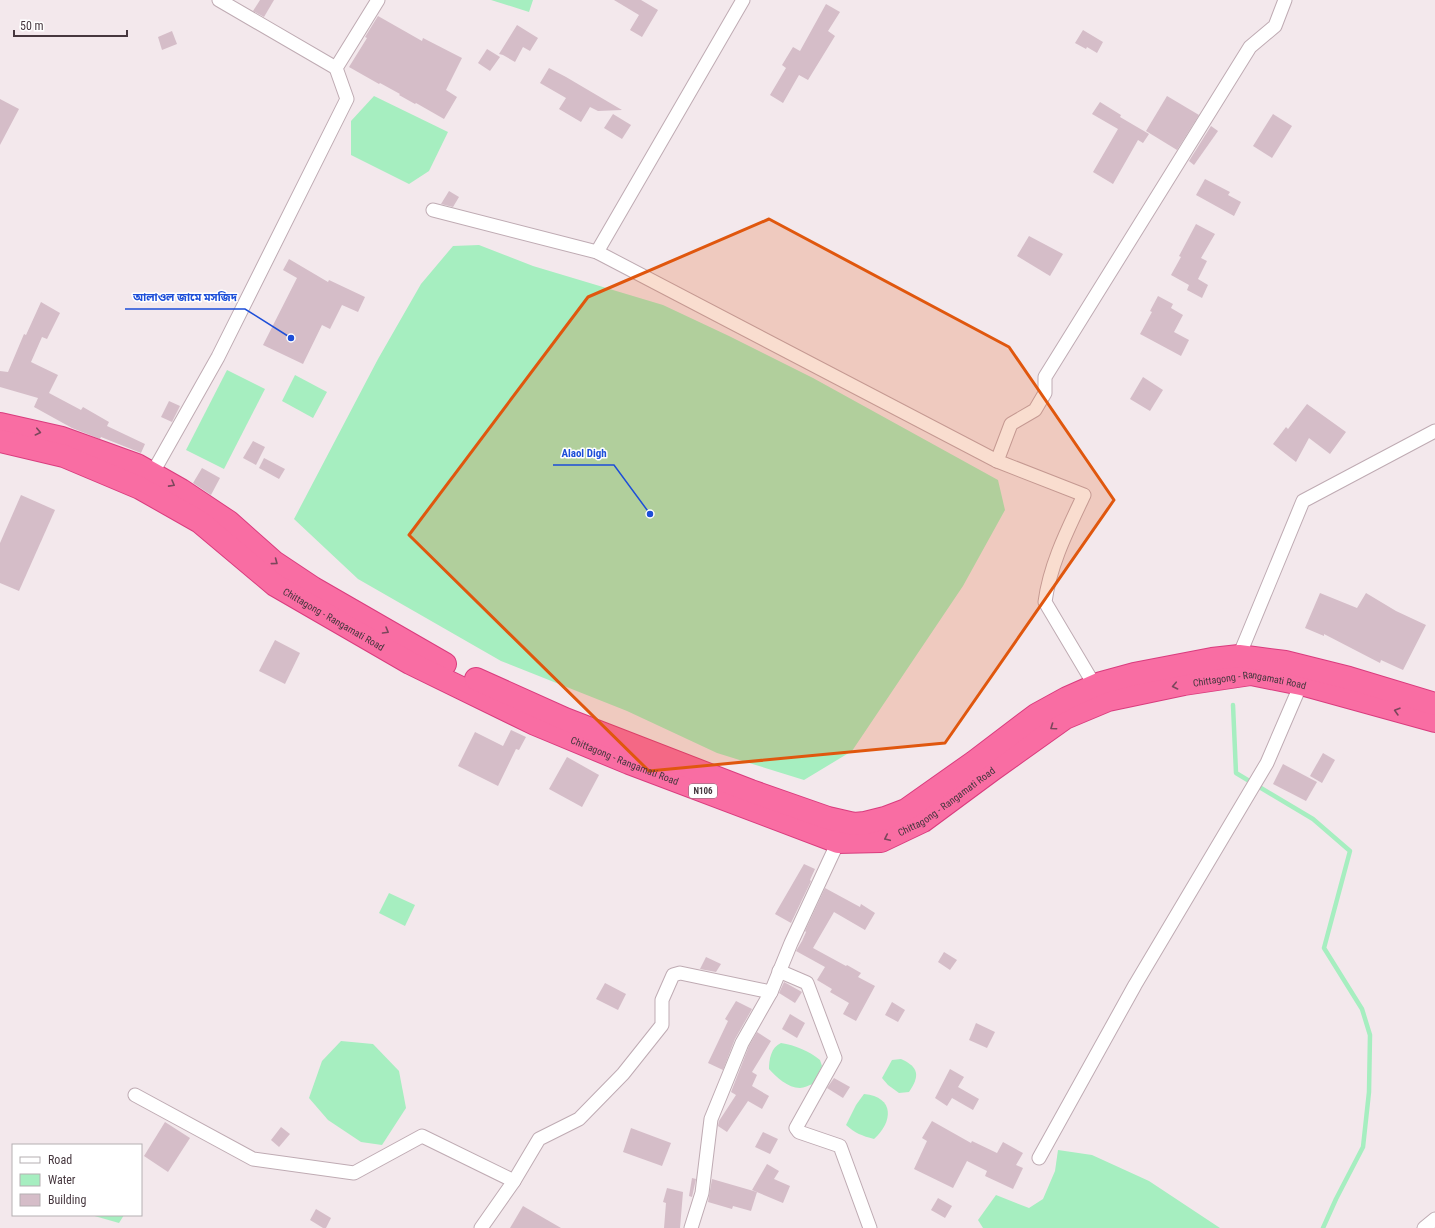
<svg xmlns="http://www.w3.org/2000/svg" width="1435" height="1228" font-family="'Roboto Condensed','Noto Sans Bengali',sans-serif">
  <rect width="100%" height="100%" fill="#f3e8ec"/>
  <!-- water -->
  <g fill="#a6eec0">
    <polygon points="491,0 533,0 529,12"/>
    <polygon points="374,96 448,132 429,171 409,184 351,155 351,121"/>
    <polygon points="479,245 533,266 663,305 729,336 813,378 998,480 1005,510 963,586 852,751 804,780 717,753 627,711 501,661 358,579 294,519 378,359 421,284 453,246"/>
    <polygon points="227,370 265,389 224,469 186,450"/>
    <polygon points="295,375 327,392 313,418 282,401"/>
    <polygon points="389,893 415,905 405,926 379,913"/>
    <polygon points="341,1041 373,1044 399,1071 406,1108 382,1145 361,1142 328,1120 309,1098 322,1061"/>
    <path d="M781,1043C795,1045 809,1051 820,1060L822,1066L813,1084C809,1085 804,1088 800,1088C788,1088 776,1077 769,1069C769,1060 771,1047 781,1043Z"/>
    <path d="M901,1059C919,1067 920,1076 909,1092L899,1093L888,1085L882,1078L892,1060Z"/>
    <path d="M864,1094C895,1097 893,1122 874,1139C862,1136 855,1133 846,1125L856,1105Z"/>
    <polygon points="1058,1150 1092,1155 1149,1181 1220,1228 983,1228 978,1220 996,1195 1029,1208 1043,1199 1055,1171"/>
    <polygon points="91,1215 124,1215 119,1223"/>
  </g>
  <g fill="none" stroke-linecap="round" stroke-linejoin="round">
    <!-- stream -->
    <polyline stroke="#a6eec0" stroke-width="4.5" points="1233,705 1236,773 1313,819 1350,851 1324,948 1362,1009 1370,1035 1369,1092 1363,1147 1336,1199 1323,1228"/>
  </g>
  <!-- building -->
  <g fill="#d5bdc8">
    <polygon points="260,0 274,0 264,17 253,11"/>
    <polygon points="614,0 641,0 658,10 642,37 630,30 639,15"/>
    <polygon points="826,4 840,12 828,31 835,36 808,80 799,75 783,103 770,95 786,68 782,65 793,47 800,51"/>
    <polygon points="378,16 422,41 423,38 462,58 446,90 457,97 444,119 416,103 415,104 399,95 400,94 380,83 379,84 349,67 367,38 365,37"/>
    <polygon points="517,25 538,38 530,51 523,47 515,62 503,55 499,54"/>
    <polygon points="1083,30 1103,42 1097,53 1087,47 1086,49 1075,43"/>
    <polygon points="172,31 177,44 162,50 158,37"/>
    <polygon points="487,49 500,57 490,71 478,63"/>
    <polygon points="549,68 566,77 622,110 598,111 590,107 581,122 559,109 566,98 540,83"/>
    <polygon points="1167,96 1199,115 1177,150 1146,131"/>
    <polygon points="0,99 19,109 0,145"/>
    <polygon points="1100,102 1121,115 1120,117 1149,134 1143,143 1138,140 1113,184 1093,172 1118,129 1092,114"/>
    <polygon points="613,114 631,125 622,139 604,128"/>
    <polygon points="1273,114 1292,126 1272,158 1253,146"/>
    <polygon points="1211,126 1218,131 1194,165 1189,161"/>
    <polygon points="1205,179 1230,192 1228,195 1241,202 1234,216 1196,195"/>
    <polygon points="449,191 459,197 453,207 441,204"/>
    <polygon points="1196,224 1215,234 1201,258 1207,261 1198,279 1208,285 1202,298 1187,290 1189,285 1171,275 1181,257 1179,256"/>
    <polygon points="1029,236 1063,254 1050,276 1017,256"/>
    <polygon points="289,259 328,282 329,280 365,297 358,312 342,305 330,329 322,325 303,364 263,345 297,278 283,270"/>
    <polygon points="1158,296 1173,304 1171,308 1183,315 1174,332 1189,340 1181,356 1140,334 1152,312 1150,311"/>
    <polygon points="41,302 60,313 47,339 42,337 31,362 58,375 49,393 81,410 83,407 109,422 107,426 145,444 141,453 101,437 100,439 72,428 34,407 38,398 0,387 0,371 8,372 24,334 26,335"/>
    <polygon points="1143,377 1163,390 1150,411 1130,399"/>
    <polygon points="169,401 180,406 172,422 161,417"/>
    <polygon points="1307,404 1346,432 1330,454 1309,438 1296,462 1273,444 1286,427 1288,429"/>
    <polygon points="253,441 265,447 256,465 243,458"/>
    <polygon points="264,458 285,469 279,479 259,468"/>
    <polygon points="202,468 220,478 211,495 193,483"/>
    <polygon points="21,495 55,510 19,591 0,583 0,543"/>
    <polygon points="1320,593 1357,608 1366,593 1396,611 1426,625 1403,670 1381,660 1380,663 1324,634 1324,636 1305,628"/>
    <polygon points="275,640 300,653 285,684 259,671"/>
    <polygon points="511,730 526,737 519,750 516,749 498,786 458,766 475,732 503,746"/>
    <polygon points="1323,753 1335,760 1322,783 1310,776"/>
    <polygon points="567,757 599,775 582,807 549,789"/>
    <polygon points="1283,764 1317,782 1306,801 1273,784"/>
    <polygon points="804,864 815,869 810,880 811,881 791,923 775,914"/>
    <polygon points="825,888 860,907 861,904 875,913 865,930 834,912 813,948 846,966 847,965 861,973 858,977 875,986 856,1021 843,1014 849,1003 830,992 832,989 817,980 825,967 796,951 802,941 806,932 805,931"/>
    <polygon points="944,952 957,960 950,970 938,962"/>
    <polygon points="706,957 721,964 716,972 700,969"/>
    <polygon points="784,982 802,992 795,1003 779,993"/>
    <polygon points="605,983 626,994 618,1010 596,999"/>
    <polygon points="736,1001 752,1009 735,1039 723,1070 708,1063 728,1021 725,1019"/>
    <polygon points="892,1002 905,1010 898,1022 885,1015"/>
    <polygon points="790,1014 805,1023 797,1038 782,1029"/>
    <polygon points="976,1023 995,1032 987,1048 969,1040"/>
    <polygon points="757,1032 771,1041 752,1072 757,1075 752,1086 769,1096 762,1109 748,1101 727,1132 718,1126 719,1121 736,1095 731,1092 749,1046"/>
    <polygon points="950,1069 964,1077 958,1087 979,1099 973,1110 952,1098 947,1106 935,1098"/>
    <polygon points="834,1078 850,1087 843,1098 827,1088"/>
    <polygon points="932,1121 971,1143 972,1141 997,1153 1003,1142 1023,1153 1016,1165 1023,1168 1013,1189 985,1176 987,1171 967,1161 953,1188 914,1169 927,1141 922,1138"/>
    <polygon points="165,1122 190,1138 168,1172 144,1156"/>
    <polygon points="281,1127 290,1134 279,1147 271,1140"/>
    <polygon points="631,1128 671,1143 662,1166 623,1152"/>
    <polygon points="763,1132 778,1139 770,1154 755,1147"/>
    <polygon points="767,1164 779,1171 774,1179 790,1186 783,1203 752,1190"/>
    <polygon points="692,1178 696,1179 692,1197 689,1196"/>
    <polygon points="712,1179 757,1192 751,1211 733,1206 732,1209 708,1202"/>
    <polygon points="667,1188 683,1192 680,1228 664,1228 666,1203 663,1202"/>
    <polygon points="938,1198 952,1206 945,1218 931,1210"/>
    <polygon points="523,1206 561,1228 510,1228"/>
    <polygon points="316,1209 331,1218 326,1228 323,1228 310,1220"/>
  </g>
  <g fill="none" stroke-linecap="round" stroke-linejoin="round">
    <defs>
      <g id="street">
        <polyline points="219,0 336,68"/>
        <polyline points="433,210 597,252 997,461"/>
        <polyline points="597,252 743,0"/>
        <polyline points="152,474 218,357 347,99 336,68 378,0"/>
        <polyline points="1239,656 1303,501 1435,431"/>
        <path d="M1095,686L1045,602C1050,564 1068,529 1084,495L997,461L1011,424L1035,410L1045,393V377L1250,47L1275,26L1285,0"/>
        <polyline points="779,971 807,983 835,1058 796,1128 799,1132 840,1146 870,1228"/>
        <polyline points="135,1095 253,1159 354,1173 422,1136 514,1181"/>
        <polyline points="1039,1158 1135,985 1267,763 1301,684"/>
        <polyline points="481,1228 514,1181 539,1139 579,1119 623,1074 662,1025 662,1000 673,975 680,973 771,992 791,943 838,842"/>
        <polyline points="691,1228 702,1193 711,1119 742,1043 771,992"/>
        <polyline points="1424,1228 1435,1219"/>
      </g>
      <g id="highway">
        <polyline points="0,424 62,438 137,465 181,490 229,522 274,562 313,588 445,664"/>
        <path id="s1" d="M0,441L64,456L140,488L200,522L275,585L410,663L535,724L629,763L838,842L881,841L923,821L992,770L1065,718L1108,700L1184,684L1251,674L1301,684L1435,721"/>
        <polyline points="476,679 565,719 751,791 828,818 854,824 865,823 885,818 906,810 974,762 1036,715 1067,698 1101,683 1134,674 1212,659 1239,656 1285,662 1349,678 1435,704"/>
      </g>
    </defs>
    <!-- street casing -->
    <use href="#street" stroke="#bfabb3" stroke-width="15"/>
    <!-- highway casing -->
    <use href="#highway" stroke="#d93c7e" stroke-width="24"/>
    <!-- street -->
    <use href="#street" stroke="#fff" stroke-width="13"/>
    <!-- highway -->
    <use href="#highway" stroke="#f96da3" stroke-width="22"/>
  </g>
  <!-- one-way arrows -->
  <defs><path id="oneway-chevron" d="M-2-3.5L2.5 0L-2 3.5" fill="none" stroke-width="1.6" stroke-linecap="round" stroke-linejoin="round"/></defs>
  <g stroke="#7c475c">
    <use href="#oneway-chevron" transform="translate(38 432) rotate(13)"/>
    <use href="#oneway-chevron" transform="translate(172 484) rotate(29)"/>
    <use href="#oneway-chevron" transform="translate(275 562) rotate(37)"/>
    <use href="#oneway-chevron" transform="translate(386 631) rotate(30)"/>
    <use href="#oneway-chevron" transform="translate(1175 686) rotate(168)"/>
    <use href="#oneway-chevron" transform="translate(1397 711) rotate(-164)"/>
    <use href="#oneway-chevron" transform="translate(1053 727) rotate(145)"/>
    <use href="#oneway-chevron" transform="translate(887 838) rotate(155)"/>
  </g>
  <!-- marked area -->
  <path fill="#e0570e" fill-opacity="0.2" stroke="#e0570e" stroke-width="3" stroke-linejoin="round" d="M769,219L1009,347L1114,500L945,743L649,771L409,535L588,297Z"/>
  <g text-anchor="middle" stroke-width="3" stroke-linejoin="round" paint-order="stroke">
    <!-- shield labels -->
    <rect fill="#fff" stroke="#7e7378" stroke-width="1" x="689" y="784" width="28" height="14" rx="3"/>
    <g font-size="9" font-weight="bold" fill="#46373e">
      <text x="703" y="794">N106</text>
    </g>
    <!-- street labels -->
    <g font-size="10" fill="#46373e" stroke="#fff">
      <text dy="4" stroke="none"><textPath href="#s1" startOffset="383">Chittagong - Rangamati Road</textPath></text>
      <text dy="4" stroke="none"><textPath href="#s1" startOffset="1391">Chittagong - Rangamati Road</textPath></text>
      <text dy="4" stroke="none"><textPath href="#s1" startOffset="707">Chittagong - Rangamati Road</textPath></text>
      <text dy="4" stroke="none"><textPath href="#s1" startOffset="1055">Chittagong - Rangamati Road</textPath></text>
    </g>
  </g>
  <!-- callouts -->
  <path fill="none" stroke="#1d4ed8" stroke-width="1.5" d="M291 338L245 309H125M650 514L614 465H553"/>
  <g fill="#1d4ed8" stroke="#fff" stroke-width="1.5">
    <circle cx="291" cy="338" r="4"/>
    <circle cx="650" cy="514" r="4"/>
  </g>
  <g font-size="11" text-anchor="middle" font-weight="bold" fill="#1d4ed8" stroke="#fff" stroke-width="3" stroke-linejoin="round" paint-order="stroke">
    <text x="185" y="301">আলাওল জামে মসজিদ</text>
    <text x="584" y="457">Alaol Digh</text>
  </g>
  <!-- legend -->
  <rect x="12" y="1144" width="130" height="72" fill="#ffffff" stroke="#b5afb2"/>
  <rect x="20" y="1157" width="20" height="6" fill="#ffffff" stroke="#b5afb2"/>
  <text x="48" y="1164" font-size="12" fill="#46373e">Road</text>
  <rect x="20" y="1174" width="20" height="12" fill="#a6eec0" stroke="#b5afb2"/>
  <text x="48" y="1184" font-size="12" fill="#46373e">Water</text>
  <rect x="20" y="1194" width="20" height="12" fill="#d5bdc8" stroke="#b5afb2"/>
  <text x="48" y="1204" font-size="12" fill="#46373e">Building</text>
  <!-- scale -->
  <path d="M14 30v6h113v-6" fill="none" stroke="#46373e" stroke-width="2"/>
  <text x="20" y="30" font-size="12" fill="#46373e" stroke="#ffffff" stroke-width="3" paint-order="stroke">50 m</text>
</svg>
